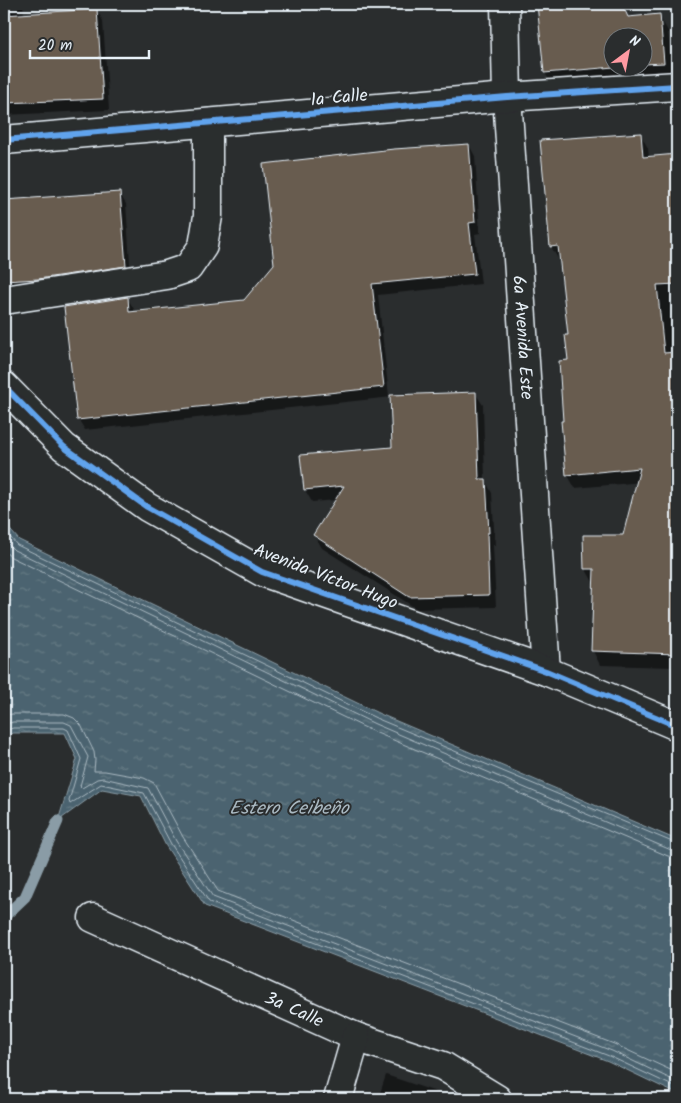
<svg xmlns="http://www.w3.org/2000/svg" width="681" height="1103" font-family="Kalam,sans-serif">
  <defs>
    <pattern id="water-ripples" width="26" height="14" patternUnits="userSpaceOnUse" patternTransform="scale(1.25)"><rect width="26" height="14" fill="#4c6470"/><path d="M2 4q2-2 4 0t4 0M15 11q2-2 4 0t4 0" fill="none" stroke="#667b85"/></pattern>
  </defs>
  <rect width="100%" height="100%" fill="#2a2d2e"/>
  <filter id="ink" filterUnits="userSpaceOnUse"><feTurbulence type="fractalNoise" baseFrequency=".02" numOctaves="2"/><feDisplacementMap in="SourceGraphic" scale="10" xChannelSelector="R" yChannelSelector="G"/><feConvolveMatrix kernelMatrix="1 2 1 2 8 2 1 2 1" color-interpolation-filters="sRGB"/></filter>
  <g filter="url(#ink)">
    <!-- water -->
    <polygon fill="url(#water-ripples)" stroke="#8a9ca6" points="4,523 19,540 380,714 677,840 677,1094 608,1061 205,906 166,846 141,796 102,789 58,821 77,759 65,733 13,733 4,736"/>
    <!-- shadow -->
    <g fill="#0007" fill-rule="evenodd">
      <polygon points="4,4 23,4 24,15 97,10 103,21 109,110 4,115"/>
      <path d="M538,4H622L629,18L659,16L668,31L672,78L554,88L545,73ZM614,38H644V68H614Z"/>
      <polygon points="640,134 648,148 649,158 677,156 677,479 575,488 567,474 564,422 570,336 561,260 559,260 551,247"/>
      <polygon points="469,145 475,156 480,233 475,234 481,284 378,295 389,396 475,393 483,405 485,480 492,493 495,545 493,545 496,607 417,609 322,548 314,535 337,500 312,502 305,490 394,448 392,397 85,430 78,419 127,298 134,309 134,313 245,301"/>
      <polygon points="119,193 126,204 131,276 4,293 4,201"/>
      <polygon points="627,522 677,522 677,693 675,688 673,667 600,665 593,651 595,582 593,582 585,568 624,536"/>
      <polygon points="386,1075 451,1097 452,1099 378,1099"/>
    </g>
    <g fill="none" stroke-linecap="round" stroke-linejoin="round">
      <!-- shore -->
      <g stroke="#aab9c2" stroke-width="1">
        <polyline points="4,530 17,545 378,719 677,844"/>
        <polyline points="4,540 14,550 375,724 671,850 677,850"/>
        <polyline points="4,551 11,557 372,731 668,856 677,858"/>
        <polyline points="4,716 12,714 64,714 74,718 81,725 94,752 95,760 94,771 105,771 144,778 154,783 183,837 218,891 614,1044 677,1073"/>
        <polyline points="4,724 13,722 64,722 71,725 88,757 80,786 82,788 97,779 103,778 148,788 176,841 213,897 612,1051 677,1082"/>
        <polyline points="4,731 13,728 64,728 68,730 81,759 69,801 70,804 101,784 144,793 171,844 209,902 609,1056 677,1088"/>
      </g>
      <!-- stream -->
      <polyline stroke="#8a9ca6" stroke-width="11" points="4,917 25,897 58,821"/>
    </g>
    <!-- building -->
    <g fill="#685b4f" stroke="#e8f1f8">
      <polygon points="537,4 622,4 628,17 660,14 664,63 644,64 644,38 614,38 614,67 544,73"/>
      <polygon points="97,9 103,99 4,103 4,15"/>
      <polygon points="641,133 643,157 677,154 677,284 657,285 664,353 677,352 677,654 591,651 594,569 584,569 583,535 623,535 640,468 566,475 561,421 563,421 559,361 568,360 565,335 568,335 558,246 550,247 540,140"/>
      <polygon points="469,144 475,222 469,223 475,274 372,284 384,387 77,420 64,307 128,297 129,312 244,300 274,264 263,164 394,149"/>
      <polygon points="120,192 126,266 38,279 4,281 4,200"/>
      <polygon points="476,392 479,479 486,479 489,533 487,533 489,595 409,597 313,535 344,486 304,490 300,455 392,447 390,395"/>
    </g>
    <g fill="none" stroke-linecap="round" stroke-linejoin="round">
      <defs>
        <g id="minor">
          <path id="s1" d="M505,4L507,97L546,671"/>
          <polyline points="4,140 507,97 677,86"/>
          <polyline points="4,300 167,275 188,268 203,246 208,216 208,123"/>
          <polyline points="4,386 64,447 147,507 262,572 546,671 677,726"/>
          <path id="s2" d="M93,918L356,1037L443,1066L497,1099"/>
          <polyline points="338,1099 356,1037"/>
        </g>
      </defs>
      <!-- minor casing -->
      <use href="#minor" stroke="#e8f1f8" stroke-width="31"/>
      <!-- minor -->
      <use href="#minor" stroke="#2a2d2e" stroke-width="28"/>
      <defs>
        <g id="cycleway">
          <polyline points="4,140 507,97 677,86"/>
          <polyline points="4,386 64,447 147,507 262,572 546,671 677,726"/>
        </g>
      </defs>
      <!-- cycleway casing -->
      <use href="#cycleway" stroke="#2a2d2e" stroke-width="9"/>
      <!-- cycleway -->
      <use href="#cycleway" stroke="#60a3ed" stroke-width="6"/>
    </g>
  </g>
  <g text-anchor="middle" stroke-width="4" stroke-linejoin="round" paint-order="stroke">
    <!-- street labels -->
    <g font-size="18" fill="#e8f1f8" stroke="#2a2d2e">
      <text transform="translate(339 97) rotate(-5)" y="6">1a Calle</text>
      <text dy="6" stroke="none"><textPath href="#s1" startOffset="334">6a Avenida Este</textPath></text>
      <text transform="translate(326 576) rotate(21)" y="6">Avenida Víctor Hugo</text>
      <text dy="6" stroke="none"><textPath href="#s2" startOffset="221">3a Calle</textPath></text>
    </g>
    <!-- water labels -->
    <g font-size="19" font-style="italic" fill="#aab9c2" stroke="#2a2d2e">
      <text x="289" y="814">Estero Ceibeño</text>
    </g>
  </g>
  <!-- margin -->
  <rect width="681" height="1103" fill="none" stroke="#2a2d2e" stroke-width="20"/>
  <rect x="10" y="10" width="661" height="1083" fill="none" stroke="#e8f1f8" stroke-width="2" filter="url(#ink)"/>
  <!-- north arrow -->
  <g transform="translate(628 52) rotate(32)"><circle r="24" fill="#2a2d2e" stroke="#767b7f"/>
  <path d="M0-4L9 19L0 12L-9 19Z" fill="#ff9aa2"/>
  <text y="-8" font-size="14" font-weight="bold" text-anchor="middle" fill="#e8f1f8">N</text>
  </g>
  <!-- scale -->
  <path d="M30 50v8h119v-8" fill="none" stroke="#e8f1f8" stroke-width="2.5"/>
  <text x="38" y="50" font-size="15" fill="#e8f1f8" stroke="#2a2d2e" stroke-width="4" paint-order="stroke">20 m</text>
</svg>
